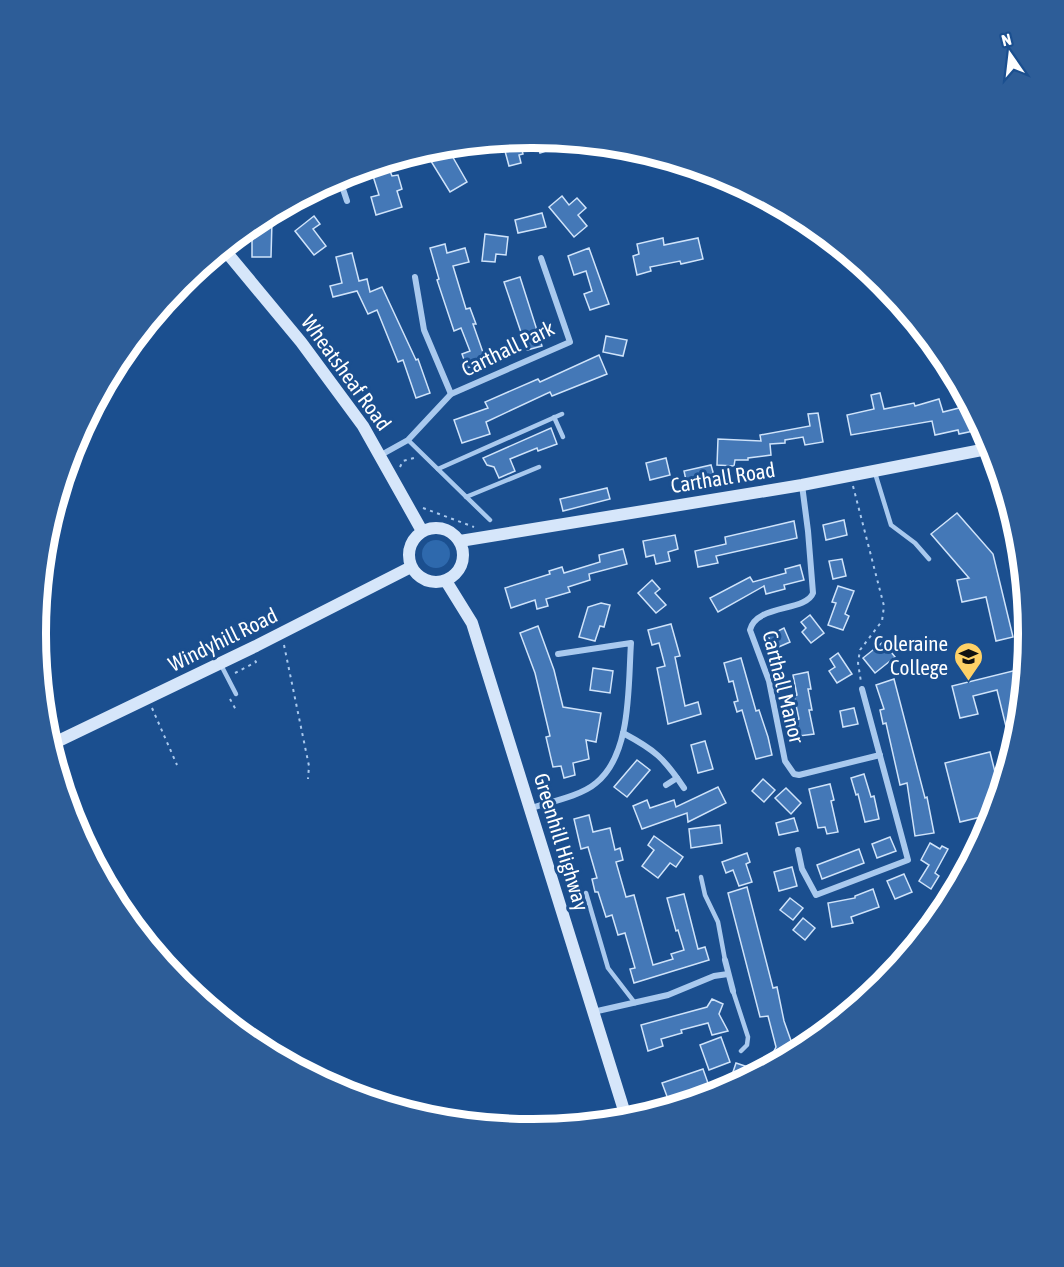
<svg xmlns="http://www.w3.org/2000/svg" width="1064" height="1267" font-family="'Asap Condensed',sans-serif">
  <rect width="100%" height="100%" fill="#1b4f8f"/>
  <!-- green -->
  <circle fill="#2e69ad" cx="436" cy="554" r="14"/>
  <!-- building -->
  <g fill="#4478b7" stroke="#cfe3fa" stroke-width="1.5">
    <polygon points="535,138 552,139 555,148 540,153"/>
    <polygon points="519,139 523,154 519,155 521,163 509,166 502,140"/>
    <polygon points="447,147 467,182 450,192 429,158"/>
    <polygon points="390,171 392,176 398,175 402,189 397,191 402,207 376,215 371,197 379,195 373,176"/>
    <polygon points="562,196 569,205 577,198 586,208 578,215 587,226 574,237 549,207"/>
    <polygon points="542,213 546,227 518,233 515,220"/>
    <polygon points="314,216 320,224 313,229 326,246 314,255 295,231"/>
    <polygon points="258,220 272,221 271,257 252,257 252,224"/>
    <polygon points="485,234 508,237 506,255 496,254 495,262 482,261"/>
    <polygon points="663,238 664,245 698,238 703,259 681,264 680,261 650,267 651,271 637,275 633,256 639,254 637,244"/>
    <polygon points="445,244 447,253 465,248 469,262 453,266 466,309 470,308 476,324 473,324 486,361 467,368 462,354 470,351 461,328 454,331 437,280 439,279 430,248"/>
    <polygon points="589,248 609,304 590,310 584,294 592,291 586,271 574,275 568,256"/>
    <polygon points="352,253 359,281 367,279 370,292 382,287 416,360 418,359 430,393 416,398 403,360 398,362 377,310 368,314 357,291 333,297 330,286 342,283 336,257"/>
    <polygon points="520,277 542,346 527,350 504,282"/>
    <polygon points="606,336 627,340 623,356 603,352"/>
    <polygon points="599,355 607,374 552,396 550,392 486,422 490,434 462,443 454,420 488,408 485,402 538,379 540,382"/>
    <polygon points="880,393 884,409 914,403 915,406 939,399 943,412 963,407 965,416 974,414 983,429 959,434 958,430 935,435 932,421 851,435 847,415 874,409 871,395"/>
    <polygon points="818,413 823,442 805,445 803,437 785,440 785,443 770,444 771,455 748,458 748,460 735,460 734,466 717,465 718,439 761,441 760,435 810,426 808,414"/>
    <polygon points="551,428 557,444 538,451 537,448 510,459 515,471 499,478 494,467 487,465 483,458"/>
    <polygon points="666,458 670,475 650,480 646,463"/>
    <polygon points="711,465 716,483 688,489 684,471"/>
    <polygon points="607,488 610,499 563,511 560,499"/>
    <polygon points="957,513 993,554 1013,637 996,641 986,597 962,602 957,580 969,578 931,534"/>
    <polygon points="844,520 847,535 826,540 823,525"/>
    <polygon points="794,521 797,538 716,556 718,563 698,567 695,551 726,544 725,537"/>
    <polygon points="675,535 678,549 668,552 670,561 656,564 654,555 646,557 643,541"/>
    <polygon points="623,549 627,564 589,574 590,580 568,587 570,592 546,599 548,606 537,609 535,600 511,608 505,588 550,574 549,571 562,567 564,573 600,562 599,555"/>
    <polygon points="842,559 846,576 833,579 829,561"/>
    <polygon points="800,565 804,580 784,585 785,589 766,594 764,586 718,612 710,598 750,577 753,582 786,573 785,569"/>
    <polygon points="652,580 660,589 655,593 666,605 656,613 638,593"/>
    <polygon points="838,586 854,591 845,614 849,616 843,630 828,625 836,603 832,602"/>
    <polygon points="601,603 610,605 604,627 600,626 595,641 579,637 588,607"/>
    <polygon points="810,615 824,633 811,643 802,632 806,628 801,622"/>
    <polygon points="671,624 680,656 675,657 685,706 698,702 701,714 668,724 657,668 665,666 659,643 652,645 648,630"/>
    <polygon points="538,626 554,670 563,707 601,713 596,742 586,740 589,759 573,763 575,775 564,778 561,766 553,767 546,737 550,736 535,673 520,633"/>
    <polygon points="784,628 790,642 774,649 768,636"/>
    <polygon points="883,642 895,657 875,673 863,658"/>
    <polygon points="838,653 852,674 837,683 829,671 835,667 830,659"/>
    <polygon points="741,658 756,711 759,710 768,737 772,755 756,759 742,710 737,712 734,702 738,701 733,681 729,682 724,663"/>
    <polygon points="593,668 613,671 610,693 590,690"/>
    <polygon points="1025,668 1023,683 1020,684 1022,692 1018,731 1012,751 997,690 973,696 978,714 960,718 952,686"/>
    <polygon points="808,672 811,689 808,689 812,710 809,710 814,734 799,736 796,720 799,719 794,696 797,695 793,675"/>
    <polygon points="894,679 925,798 927,797 934,833 915,836 907,783 900,785 886,723 883,724 880,710 884,709 876,685"/>
    <polygon points="854,708 858,724 843,727 840,711"/>
    <polygon points="705,741 713,769 698,773 691,745"/>
    <polygon points="990,752 1000,792 993,814 960,822 945,763"/>
    <polygon points="637,760 650,770 627,797 614,787"/>
    <polygon points="864,774 871,797 874,796 879,819 865,822 858,794 856,795 851,778"/>
    <polygon points="763,779 775,790 764,802 752,791"/>
    <polygon points="830,784 834,800 831,801 838,832 827,834 825,827 818,828 809,789"/>
    <polygon points="718,787 726,803 688,822 687,813 642,829 633,806 647,800 650,808 674,800 676,807"/>
    <polygon points="786,788 801,803 791,814 775,798"/>
    <polygon points="589,815 593,832 610,828 615,850 620,848 623,860 616,862 626,897 634,895 653,965 673,959 671,954 684,950 678,930 676,931 667,898 684,894 698,949 705,947 709,960 634,983 630,969 635,968 625,933 618,935 612,915 606,917 598,892 595,892 592,879 597,878 588,847 581,849 574,819"/>
    <polygon points="794,818 798,831 779,835 776,823"/>
    <polygon points="720,825 722,843 691,848 689,829"/>
    <polygon points="654,836 683,857 676,867 670,863 658,878 642,866 654,850 648,845"/>
    <polygon points="890,837 896,851 877,858 872,844"/>
    <polygon points="930,843 940,849 942,846 948,849 935,873 939,876 931,889 919,881 929,865 921,860"/>
    <polygon points="859,849 864,863 822,879 817,865"/>
    <polygon points="747,853 750,862 746,864 752,882 739,886 733,870 726,873 722,862"/>
    <polygon points="792,867 797,886 779,891 774,872"/>
    <polygon points="904,874 912,892 895,899 887,881"/>
    <polygon points="747,887 773,988 777,987 784,1021 795,1052 765,1069 776,1047 768,1016 760,1017 728,893"/>
    <polygon points="873,889 879,907 851,917 853,923 832,927 828,903 855,898 855,896"/>
    <polygon points="790,898 803,908 793,920 780,910"/>
    <polygon points="803,918 815,928 805,940 793,930"/>
    <polygon points="712,999 723,1004 719,1014 728,1031 712,1035 708,1023 681,1030 682,1033 661,1039 663,1046 648,1051 641,1025 707,1007"/>
    <polygon points="721,1037 730,1062 709,1070 700,1045"/>
    <polygon points="736,1063 760,1071 742,1081 731,1078"/>
    <polygon points="703,1069 709,1086 687,1094 690,1102 671,1107 662,1083"/>
  </g>
  <g fill="none" stroke-linecap="round" stroke-linejoin="round">
    <!-- path -->
    <g stroke="#a9c9ee" stroke-width="2" stroke-dasharray="3 4.5" stroke-linecap="butt">
      <polyline points="400,467 403,461 414,458"/>
      <polyline points="853,486 884,606 882,621 860,650 858,663 861,682"/>
      <polyline points="423,508 474,527"/>
      <polyline points="284,645 309,766 308,779"/>
      <polyline points="235,673 256,662 254,659"/>
      <polyline points="230,699 236,710"/>
      <polyline points="152,708 177,765"/>
    </g>
    <!-- lane -->
    <g stroke="#a9c9ee" stroke-width="4.5">
      <polyline points="554,417 563,437"/>
      <polyline points="408,440 490,520"/>
      <polyline points="438,469 562,414"/>
      <polyline points="875,473 891,525 915,543 929,559"/>
      <polyline points="466,497 539,467"/>
      <polyline points="1025,660 1019,636 1024,628 1026,618"/>
      <polyline points="221,665 236,694"/>
      <polyline points="989,824 990,824"/>
      <polyline points="701,877 705,895 718,922 725,960"/>
      <polyline points="586,893 608,968 635,1003"/>
      <polyline points="733,991 748,1037 747,1045 741,1051"/>
    </g>
    <!-- street -->
    <g stroke="#a9c9ee" stroke-width="6">
      <polyline points="339,177 347,201"/>
      <polyline points="415,277 424,330 451,394"/>
      <polyline points="381,455 408,440 451,394 570,342 541,258"/>
      <path d="M802,485L808,531L813,593C806,612 756,604 750,630L769,681L785,761L794,774L799,775L880,755"/>
      <path d="M623,733C655,750 664,758 684,788"/>
      <polyline points="666,785 677,778"/>
      <path d="M531,808C550,802 581,796 596,783C632,754 628,685 631,643L558,654"/>
      <polyline points="798,850 802,869 816,895 908,860 862,689"/>
      <polyline points="725,960 733,991"/>
      <polyline points="593,1012 668,995 714,976 728,974"/>
    </g>
    <!-- secondary -->
    <g stroke="#d6e6fa" stroke-width="12">
      <polyline points="223,248 301,342 363,426 422,531"/>
      <circle cx="436" cy="555" r="27"/>
      <polyline points="460,541 802,485 992,448"/>
      <polyline points="446,581 472,623 627,1120"/>
      <polyline points="50,745 256,646 411,567"/>
    </g>
  </g>
  <!-- icons -->
  <defs>
    <symbol id="school-pin" viewBox="-11 -11 22 30"><path d="M0 17L-7.5 6A9.5 9.5 0 1 1 7.5 6Z" fill="#ffd166" stroke="#1b4f8f"/><path d="M0-5L7-2L0 1L-7-2ZM-4 1L0 2.5L4 1V4Q0 6-4 4Z" fill="#111"/></symbol>
  </defs>
  <g fill-rule="evenodd">
    <use href="#school-pin" x="952" y="640" width="33" height="45"/>
  </g>
  <g text-anchor="middle" stroke-width="6" stroke-linejoin="round" paint-order="stroke">
    <!-- street labels -->
    <g font-size="21" fill="#fff" stroke="#1b4f8f">
      <text transform="translate(508 349) rotate(-26)" y="7">Carthall Park</text>
      <text transform="translate(346 373) rotate(54)" y="7">Wheatsheaf Road</text>
      <text transform="translate(723 478) rotate(-9)" y="7">Carthall Road</text>
      <text transform="translate(223 640) rotate(-26)" y="7">Windyhill Road</text>
      <text transform="translate(783 687) rotate(76)" y="7">Carthall Manor</text>
      <text transform="translate(561 842) rotate(73)" y="7">Greenhill Highway</text>
    </g>
    <!-- poi labels -->
    <g font-size="21" fill="#fff" stroke="#1b4f8f" text-anchor="end">
      <text x="948" y="651">Coleraine<tspan x="948" dy="24">College</tspan></text>
    </g>
  </g>
  <!-- crop -->
  <path d="M0 0H1064V1267H0ZM531 148H533A485 485 0 0 1 1018 633V634A485 485 0 0 1 533 1119H531A485 485 0 0 1 46 634V633A485 485 0 0 1 531 148Z" fill="#2d5d98" fill-rule="evenodd"/>
  <path fill="none" stroke="#fff" stroke-width="8" d="M531 148H533A485 485 0 0 1 1018 633V634A485 485 0 0 1 533 1119H531A485 485 0 0 1 46 634V633A485 485 0 0 1 531 148Z"/>
  <!-- north arrow -->
  <g transform="translate(1010 54) rotate(346)" stroke="#1b4f8f" stroke-width="4.5" paint-order="stroke">
  <path d="M0-4.5L10 22L0 15L-10 22Z" fill="#ffffff"/>
  <text y="-9" font-size="16" font-weight="bold" text-anchor="middle" fill="#ffffff">N</text>
  </g>
</svg>
